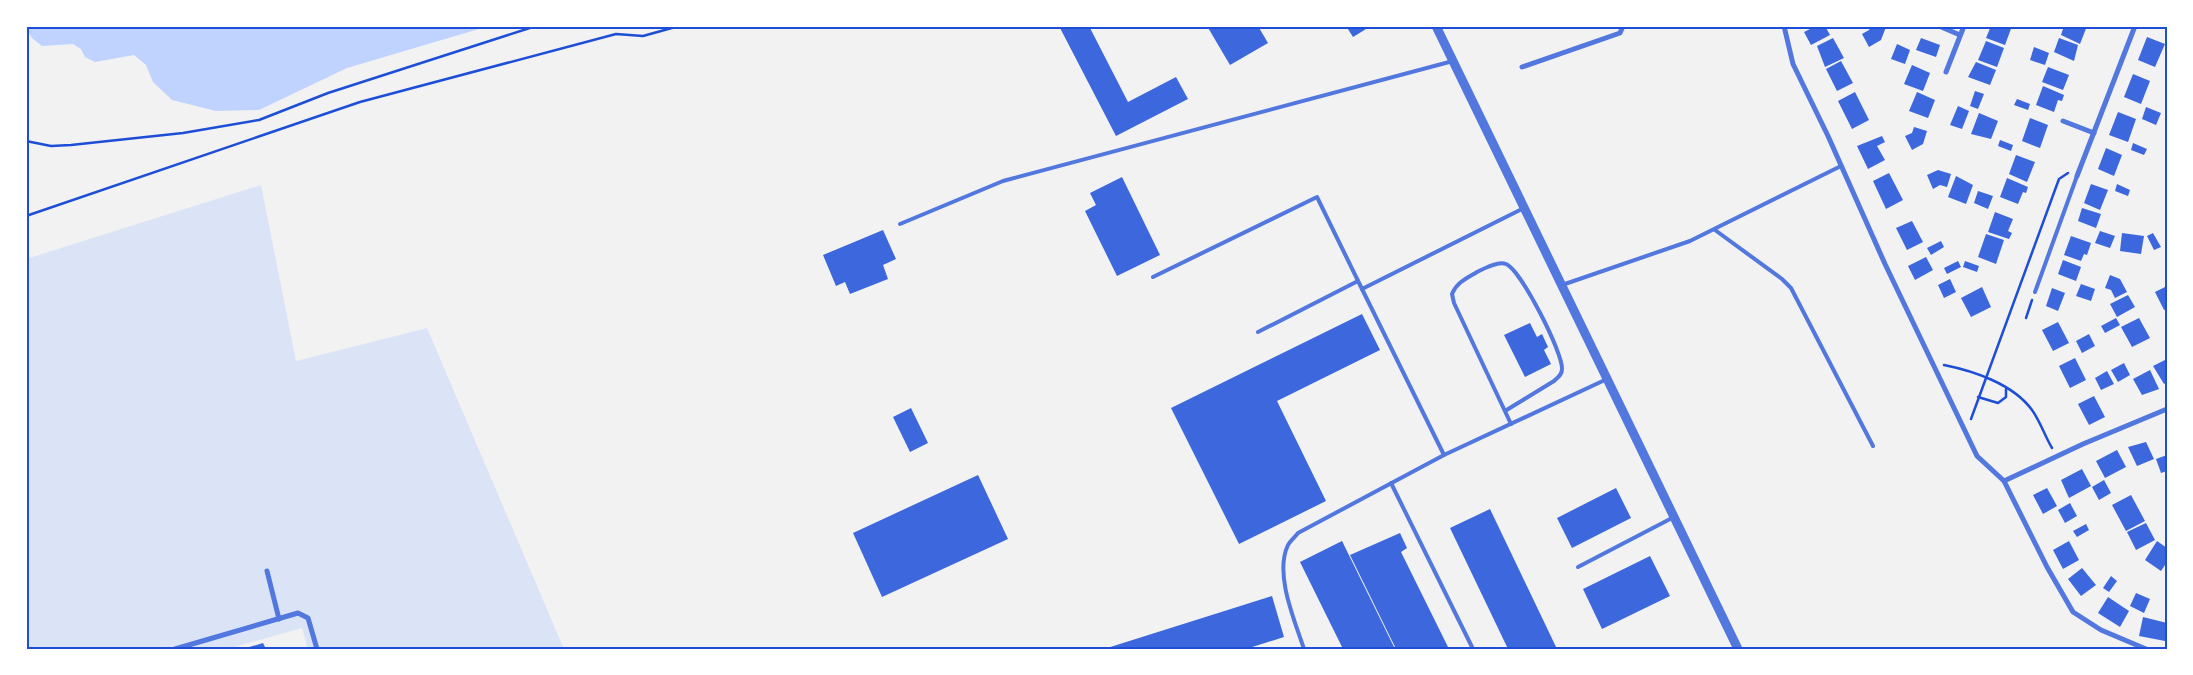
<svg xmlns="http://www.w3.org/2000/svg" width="2193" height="675" font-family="'Titillium Web',sans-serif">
  <rect width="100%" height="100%" fill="#f2f2f2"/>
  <!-- green -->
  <polygon fill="#dbe4f7" points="261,185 296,361 427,328 564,649 308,649 302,628 227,649 26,649 26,259"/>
  <!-- water -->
  <polygon fill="#bfd3fe" points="489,26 347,68 259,110 216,111 172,100 153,82 146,65 134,55 95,62 85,57 81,49 73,44 42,46 32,38 26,27"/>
  <!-- building -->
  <g fill="#3d67dc">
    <polygon points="1059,26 1089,26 1128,102 1176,77 1188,99 1116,136"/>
    <polygon points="1207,26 1258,26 1268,43 1230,65"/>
    <polygon points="1346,26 1371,26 1353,37"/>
    <polygon points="1816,26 1825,26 1830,35 1811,45 1804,32"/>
    <polygon points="1871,26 1886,27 1881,40 1869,47 1862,34 1869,30"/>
    <polygon points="1991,26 2012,26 2005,45 1986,38"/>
    <polygon points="2064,26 2087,26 2080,44 2061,35"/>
    <polygon points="2147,37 2165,44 2155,67 2138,60"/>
    <polygon points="1833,38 1844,58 1825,67 1817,46"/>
    <polygon points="1921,38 1940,45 1936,57 1916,50"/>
    <polygon points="2059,38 2078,45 2074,61 2054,52"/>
    <polygon points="1986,41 2004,48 1997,67 1978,60"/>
    <polygon points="1897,44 1910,50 1905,64 1891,59"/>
    <polygon points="2034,47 2049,53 2045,65 2030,60"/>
    <polygon points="1841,61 1853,83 1837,91 1826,69"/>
    <polygon points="1976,62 1996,70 1990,85 1968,77"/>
    <polygon points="1912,65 1930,73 1923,91 1904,84"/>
    <polygon points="2048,67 2069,75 2063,90 2042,82"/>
    <polygon points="2133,74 2150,81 2141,104 2124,97"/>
    <polygon points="2043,86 2064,95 2062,101 2058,100 2054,112 2036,105"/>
    <polygon points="1975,91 1984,94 1978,109 1970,106"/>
    <polygon points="1855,92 1869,120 1852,129 1838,101"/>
    <polygon points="1917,92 1935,100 1928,118 1909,111"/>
    <polygon points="2017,99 2030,104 2028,110 2014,105"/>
    <polygon points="1958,106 1969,111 1962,129 1950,125"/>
    <polygon points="2146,107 2161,113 2156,125 2142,119"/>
    <polygon points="2118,112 2136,119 2128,142 2109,135"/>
    <polygon points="1979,113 1998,121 1991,139 1971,134"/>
    <polygon points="2030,118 2048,125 2040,148 2022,141"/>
    <polygon points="1914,127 1927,131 1923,144 1912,150 1905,136 1912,133"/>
    <polygon points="1882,136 1885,142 1877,146 1885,160 1868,169 1857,146"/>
    <polygon points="2000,140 2013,145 2011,151 1998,146"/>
    <polygon points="2133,143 2147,149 2144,155 2131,150"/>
    <polygon points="2106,148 2122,155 2114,176 2098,169"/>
    <polygon points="2016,155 2035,162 2027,182 2009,174"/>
    <polygon points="1938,170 1951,174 1947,187 1940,185 1933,189 1927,175"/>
    <polygon points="1889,173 1903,200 1886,209 1873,181"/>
    <polygon points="1956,176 1973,185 1966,204 1948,197"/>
    <polygon points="1122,177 1160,255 1117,276 1085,211 1096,205 1090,193"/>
    <polygon points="2007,178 2028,187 2026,193 2023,192 2018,204 2000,197"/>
    <polygon points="2091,184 2108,190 2100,210 2084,203"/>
    <polygon points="2117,184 2130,190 2128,196 2115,191"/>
    <polygon points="1978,191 1993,196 1988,209 1974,203"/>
    <polygon points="2082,208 2101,214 2096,228 2078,221"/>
    <polygon points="1995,212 2013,219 2008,231 2012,233 2009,239 1988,232"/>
    <polygon points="1912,221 1923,242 1907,250 1896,228"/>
    <polygon points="883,230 896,259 883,265 888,279 850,294 845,282 836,286 823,255"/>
    <polygon points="2100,231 2115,236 2110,248 2095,243"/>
    <polygon points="2122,233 2144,236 2141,254 2120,251"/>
    <polygon points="2153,233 2161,247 2154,250 2147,236"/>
    <polygon points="1986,234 2004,240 1996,264 1978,257"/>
    <polygon points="2071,236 2091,243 2087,255 2084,254 2081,261 2064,255"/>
    <polygon points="1941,241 1944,247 1931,255 1927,248"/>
    <polygon points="1926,257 1933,270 1915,280 1908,266"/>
    <polygon points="2063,260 2081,267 2076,281 2058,274"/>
    <polygon points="1958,261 1961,267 1947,274 1944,268"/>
    <polygon points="1965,261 1979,266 1977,272 1963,267"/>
    <polygon points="2110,275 2120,279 2127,292 2115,298 2111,290 2105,288"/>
    <polygon points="1950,279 1956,292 1944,298 1938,285"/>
    <polygon points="2081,284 2095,289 2091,301 2076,296"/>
    <polygon points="2167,286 2167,309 2164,310 2155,292"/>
    <polygon points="1982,287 1991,307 1971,317 1961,298"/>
    <polygon points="2052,288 2065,293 2058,311 2046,306"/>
    <polygon points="2128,295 2135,307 2117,317 2110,304"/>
    <polygon points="1362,314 1380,350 1277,401 1326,501 1239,544 1171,408"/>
    <polygon points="2116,318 2120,325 2105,333 2101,326"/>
    <polygon points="2139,318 2150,338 2132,347 2121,327"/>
    <polygon points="2058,322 2069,343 2053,351 2042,330"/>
    <polygon points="1530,323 1537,337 1542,334 1548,347 1544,350 1551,364 1525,377 1504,335"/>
    <polygon points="2089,334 2095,346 2082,353 2076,341"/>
    <polygon points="2075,358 2086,380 2070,388 2059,366"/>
    <polygon points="2167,359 2167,382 2164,384 2153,366"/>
    <polygon points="2124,363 2130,375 2118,382 2111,370"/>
    <polygon points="2150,370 2159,389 2142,395 2133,379"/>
    <polygon points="2107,371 2114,384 2101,390 2095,378"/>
    <polygon points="2094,396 2105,417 2089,425 2078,404"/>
    <polygon points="911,408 928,443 910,452 893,417"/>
    <polygon points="2146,442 2154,459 2137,466 2128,447"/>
    <polygon points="2117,450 2126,467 2105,478 2096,461"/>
    <polygon points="2167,455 2167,471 2161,473 2156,459"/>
    <polygon points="2082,469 2091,486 2069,498 2061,480"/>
    <polygon points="978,475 1008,539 882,597 853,533"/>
    <polygon points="2104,480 2111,493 2099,500 2092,487"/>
    <polygon points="1616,488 1631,518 1572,548 1557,518"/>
    <polygon points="2047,488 2057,506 2043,514 2033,495"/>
    <polygon points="2131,495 2145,521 2126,531 2112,505"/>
    <polygon points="2070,503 2077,516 2065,523 2058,510"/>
    <polygon points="1490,509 1557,649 1508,649 1450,528"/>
    <polygon points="2146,523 2155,540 2136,550 2127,532"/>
    <polygon points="2086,524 2089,530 2077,537 2073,531"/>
    <polygon points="1400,533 1407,548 1401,552 1449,649 1396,649 1350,555"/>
    <polygon points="1342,541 1395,649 1343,649 1300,562"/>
    <polygon points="2069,541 2079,560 2063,569 2053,550"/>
    <polygon points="2157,541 2167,548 2167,562 2161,571 2145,560"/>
    <polygon points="1650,556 1670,596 1602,629 1583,589"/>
    <polygon points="2082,568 2096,585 2081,596 2068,579"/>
    <polygon points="2111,576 2117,581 2109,592 2103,588"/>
    <polygon points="2136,593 2150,599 2144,613 2130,606"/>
    <polygon points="1272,596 1284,637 1246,649 1104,649"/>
    <polygon points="2108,597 2129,611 2120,627 2098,613"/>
    <polygon points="2143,617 2167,623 2165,641 2139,636"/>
    <polygon points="263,643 266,649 246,649 246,648"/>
  </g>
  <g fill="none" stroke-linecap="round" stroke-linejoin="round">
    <!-- path -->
    <g stroke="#1d4ed8" stroke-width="2.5">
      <polyline points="26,141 51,146 71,145 183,133 259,120 328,93 536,26"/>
      <polyline points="26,216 360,102 616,34 643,36 679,26"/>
      <polyline points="2026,318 2032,300"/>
      <path d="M1944,365C1974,371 2013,384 2032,410C2040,421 2045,436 2052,448"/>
      <polyline points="1978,397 1998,403 2006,397 2006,389"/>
      <polyline points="1971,419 2059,179 2068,173"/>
    </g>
    <!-- service -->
    <g stroke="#5277de" stroke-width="4">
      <polyline points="900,224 1003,181 1453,61"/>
      <polyline points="1715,230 1782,279 1791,288 1873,446"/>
      <polyline points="1153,277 1317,197 1362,289"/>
      <polyline points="1562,285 1690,241 1841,166"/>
      <polyline points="2035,292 2077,176"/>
      <polyline points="1258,332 1358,281"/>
      <path d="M1505,411L1554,381C1558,377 1562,375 1562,369C1563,353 1521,270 1506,264C1498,261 1485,268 1477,272C1467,278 1457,282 1452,294L1454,303L1511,424"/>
      <polyline points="1444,455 1362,289 1524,208"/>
      <polyline points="1391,483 1473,649"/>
      <polyline points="1578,567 1674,517"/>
      <path d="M1304,649C1295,621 1274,574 1288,545C1290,541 1295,537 1298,533L1444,455L1607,379"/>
    </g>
    <!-- minor -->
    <g stroke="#5277de" stroke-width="5">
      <polyline points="1784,26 1793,64 1828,136 1885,264 1977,456 2004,481 2047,567 2073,612 2101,630 2146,649"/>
      <polyline points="1939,26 1960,35"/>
      <polyline points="1522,67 1620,33 1623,26"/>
      <polyline points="1946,72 1964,26"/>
      <polyline points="2063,121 2094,133"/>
      <polyline points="2077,176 2135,26"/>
      <polyline points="2004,481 2083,444 2167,409"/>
      <polyline points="267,571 279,619"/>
      <polyline points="175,649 298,613 308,618 317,649"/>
    </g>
    <!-- tertiary -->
    <polyline stroke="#5277de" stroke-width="9" points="1436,26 1738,649"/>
  </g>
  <!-- border -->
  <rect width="2193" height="675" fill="none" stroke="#ffffff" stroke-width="55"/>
  <rect x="28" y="28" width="2138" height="620" fill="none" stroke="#1d4ed8" stroke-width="2"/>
</svg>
